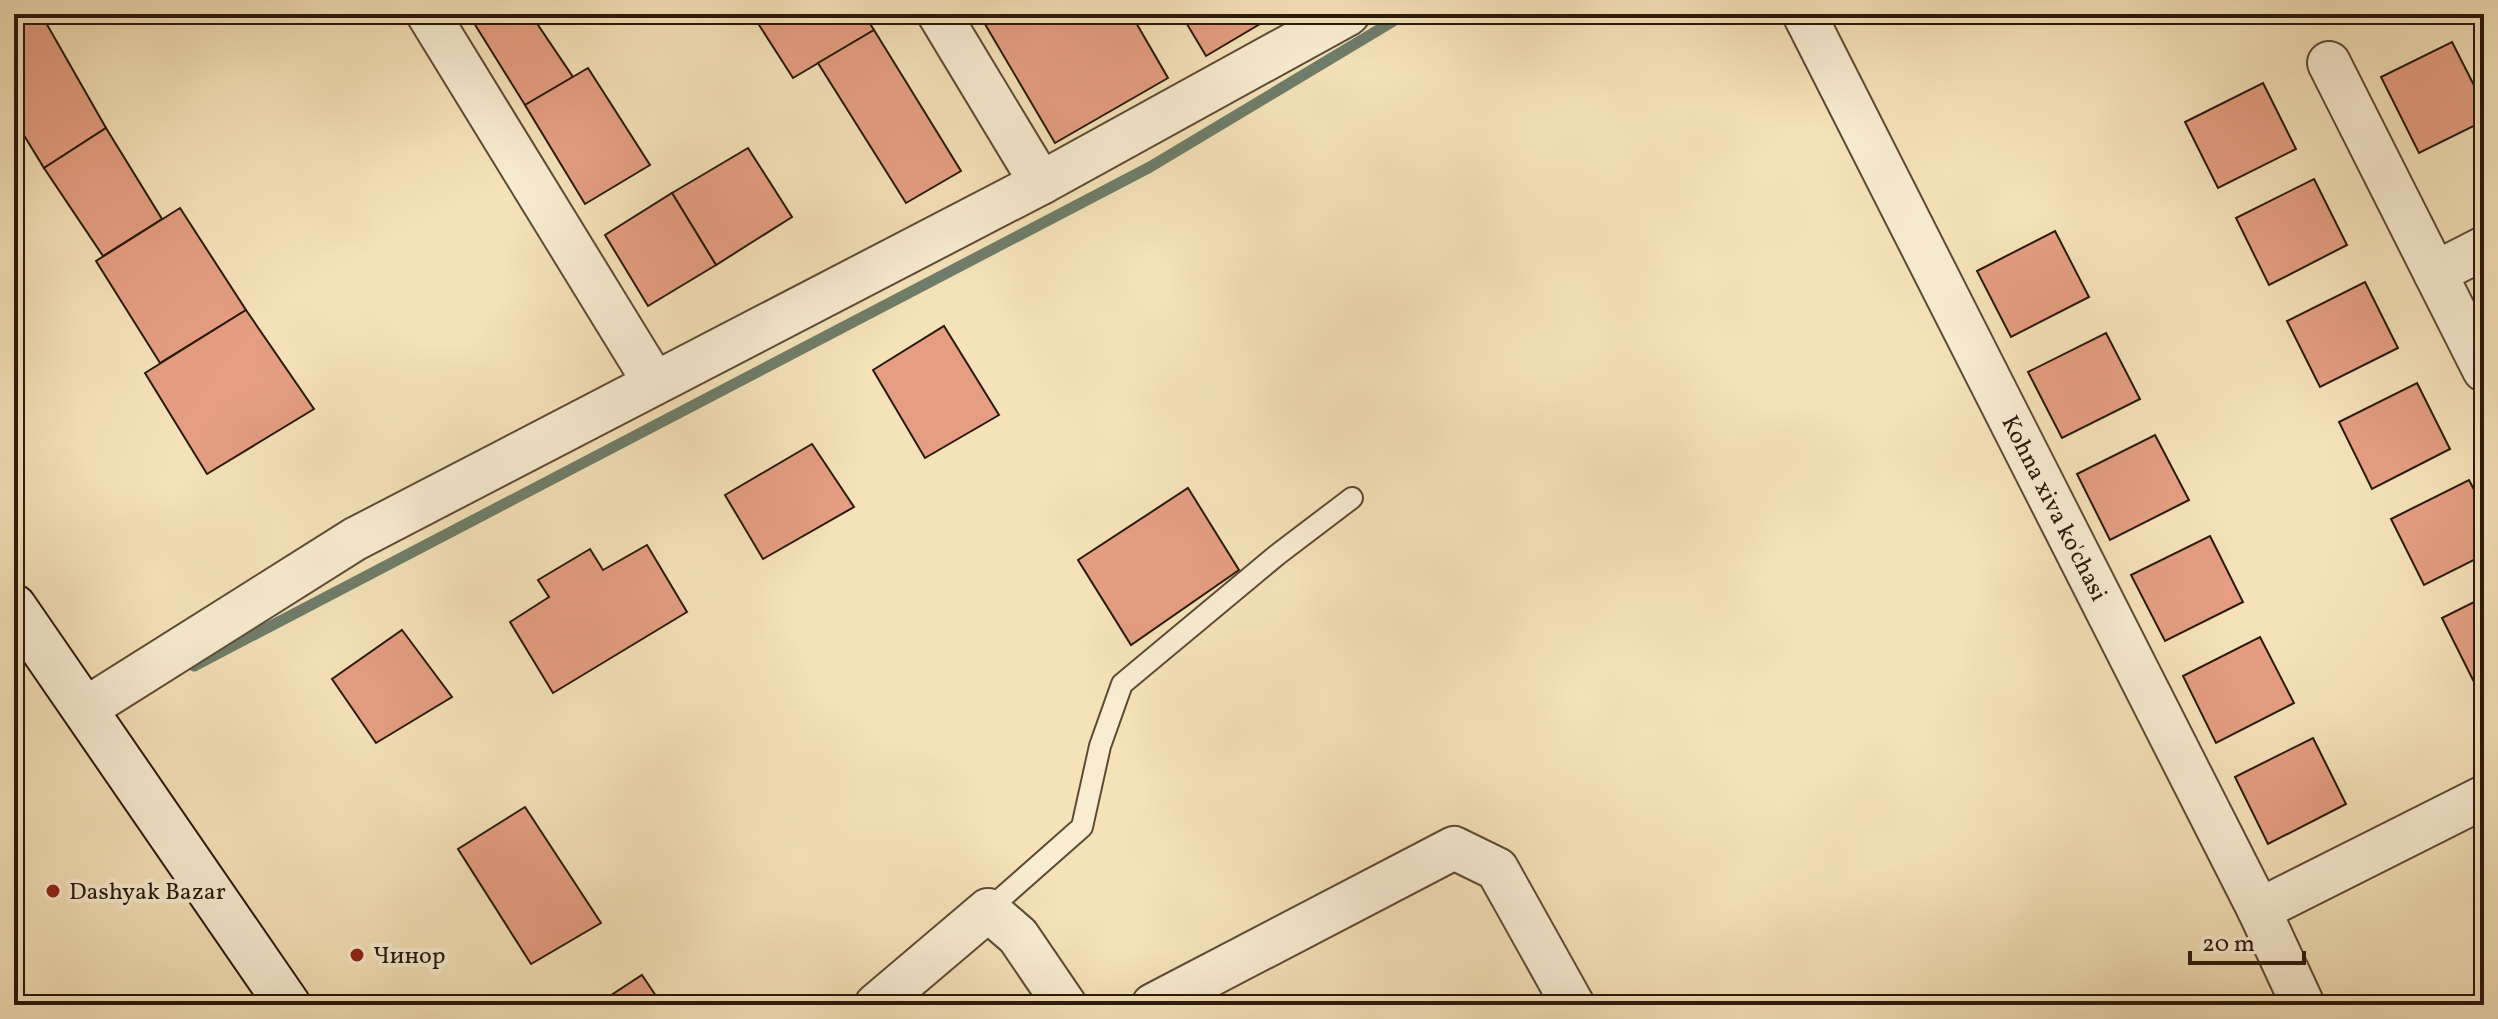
<svg xmlns="http://www.w3.org/2000/svg" width="2498" height="1019" font-family="Vollkorn,serif">
  <rect width="100%" height="100%" fill="#f5e2b9"/>
  <filter id="stains"><feTurbulence type="fractalNoise" baseFrequency=".0025" numOctaves="4"/><feColorMatrix values="0 0 0 0 .2 0 0 0 0 .09 0 0 0 0 .02 0 0 0 .5 -.17"/></filter>
  <radialGradient id="worn" r=".72"><stop offset=".6" stop-color="#630" stop-opacity="0"/><stop offset="1" stop-color="#630" stop-opacity=".3"/></radialGradient>
  <g fill="none" stroke-linecap="round" stroke-linejoin="round">
    <!-- stream -->
    <polyline stroke="#6f7d6a" stroke-width="11" points="194,666 1150,167 1405,14"/>
  </g>
  <!-- building -->
  <g fill="#e59e82" stroke="#2a190b" stroke-width="2">
    <polygon points="14,14 41,14 106,128 44,168 14,119"/>
    <polygon points="542,14 534,19 573,77 525,105 469,15"/>
    <polygon points="752,14 864,14 874,30 793,78"/>
    <polygon points="990,14 1131,14 1168,78 1055,143 982,19"/>
    <polygon points="1181,14 1218,14 1224,24 1241,14 1277,14 1206,56"/>
    <polygon points="874,30 961,171 906,203 818,63"/>
    <polygon points="2452,42 2484,105 2484,121 2419,153 2381,77"/>
    <polygon points="588,68 650,165 585,204 525,105"/>
    <polygon points="2263,83 2296,149 2218,188 2185,122"/>
    <polygon points="106,128 162,219 103,256 44,168"/>
    <polygon points="748,148 792,217 716,265 672,193"/>
    <polygon points="2314,179 2347,245 2269,285 2236,218"/>
    <polygon points="672,193 716,265 648,306 605,235"/>
    <polygon points="180,208 246,310 160,363 96,261"/>
    <polygon points="2055,231 2089,297 2011,337 1977,271"/>
    <polygon points="2365,282 2398,348 2320,387 2287,321"/>
    <polygon points="246,310 314,409 207,474 145,373"/>
    <polygon points="944,326 999,415 925,458 873,370"/>
    <polygon points="2106,333 2140,399 2062,438 2028,372"/>
    <polygon points="2417,383 2450,449 2372,489 2339,422"/>
    <polygon points="2155,435 2189,500 2110,540 2077,474"/>
    <polygon points="812,444 854,507 763,559 725,495"/>
    <polygon points="2469,480 2484,509 2484,555 2424,585 2391,519"/>
    <polygon points="1188,488 1239,570 1131,645 1078,560"/>
    <polygon points="2210,536 2243,602 2165,641 2131,575"/>
    <polygon points="647,545 687,612 553,693 510,622 549,597 538,580 590,549 603,570"/>
    <polygon points="2484,597 2484,680 2475,684 2442,618"/>
    <polygon points="402,630 452,697 376,743 332,679"/>
    <polygon points="2260,637 2294,703 2216,743 2183,676"/>
    <polygon points="2313,738 2346,804 2268,844 2235,777"/>
    <polygon points="525,807 601,923 531,964 458,849"/>
    <polygon points="642,975 662,1005 596,1005"/>
  </g>
  <g fill="none" stroke-linecap="round" stroke-linejoin="round">
    <defs>
      <polyline id="service" points="988,910 1082,827 1100,746 1122,684 1277,555 1352,498"/>
      <g id="minor">
        <polyline points="428,14 654,382"/>
        <polyline points="939,14 1041,183"/>
        <path id="s1" d="M1804,14L2259,910L2303,1005"/>
        <polyline points="2329,63 2484,370"/>
        <polyline points="2435,273 2484,248"/>
        <polyline points="85,709 355,539 1041,183 1348,14"/>
        <polyline points="2259,910 2484,797"/>
        <polyline points="876,1005 988,910 1018,936 1065,1005"/>
        <polyline points="1153,1005 1454,848 1497,869 1573,1005"/>
      </g>
      <polyline id="secondary" points="14,607 288,1005"/>
    </defs>
    <!-- service casing -->
    <use href="#service" stroke="#5d4b36" stroke-width="24"/>
    <!-- minor casing -->
    <use href="#minor" stroke="#5d4b36" stroke-width="46"/>
    <!-- secondary casing -->
    <use href="#secondary" stroke="#2a190b" stroke-width="48"/>
    <!-- service -->
    <use href="#service" stroke="#f8ecd2" stroke-width="20"/>
    <!-- minor -->
    <use href="#minor" stroke="#f8ecd2" stroke-width="42"/>
    <!-- secondary -->
    <use href="#secondary" stroke="#f8ecd2" stroke-width="44"/>
  </g>
  <!-- markers -->
  <g fill="#8f2418" stroke="#f8ecd2" stroke-width="3">
    <circle cx="53" cy="891" r="8"/>
    <circle cx="357" cy="955" r="8"/>
  </g>
  <g text-anchor="middle" stroke-width="8" stroke-linejoin="round" paint-order="stroke">
    <!-- street labels -->
    <g font-size="24" fill="#2a190b" stroke="#f8ecd2">
      <text dy="8" stroke="none"><textPath href="#s1" startOffset="554">Kohna xiva ko'chasi</textPath></text>
    </g>
    <!-- poi labels -->
    <g font-size="24" fill="#2a190b" stroke="#f8ecd2" text-anchor="start">
      <text x="69" y="899">Dashyak Bazar</text>
      <text x="373" y="963">Чинор</text>
    </g>
  </g>
  <!-- margin -->
  <rect width="2498" height="1019" fill="none" stroke="#f5e2b9" stroke-width="48"/>
  <rect x="16" y="16" width="2466" height="987" fill="none" stroke="#2a190b" stroke-width="4"/>
  <rect x="24" y="24" width="2450" height="971" fill="none" stroke="#2a190b" stroke-width="2"/>
  <!-- scale -->
  <path d="M2190 951v12h114v-12" fill="none" stroke="#2a190b" stroke-width="4"/>
  <text x="2202" y="951" font-size="24" fill="#2a190b" stroke="#f8ecd2" stroke-width="6" paint-order="stroke">20 m</text>
  <rect width="100%" height="100%" filter="url(#stains)"/>
  <rect width="100%" height="100%" fill="url(#worn)"/>
</svg>
